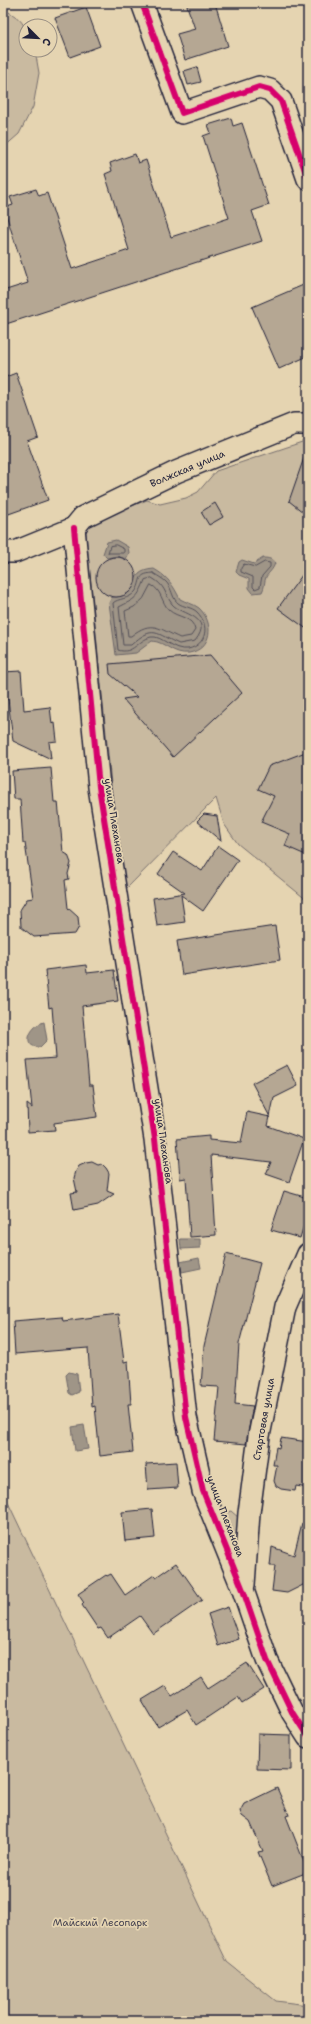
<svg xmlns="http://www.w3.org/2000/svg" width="311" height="2024" font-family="'Shantell Sans',sans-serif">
  <rect width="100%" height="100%" fill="#e5d4b1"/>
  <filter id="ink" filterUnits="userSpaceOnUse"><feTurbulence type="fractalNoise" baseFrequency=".025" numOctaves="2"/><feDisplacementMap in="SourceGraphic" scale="8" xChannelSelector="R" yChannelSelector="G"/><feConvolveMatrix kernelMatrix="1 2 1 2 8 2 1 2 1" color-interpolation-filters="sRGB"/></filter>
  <g filter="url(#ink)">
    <!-- green -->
    <g fill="#c9baa0" stroke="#766e6e">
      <path d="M3,9C26,21 26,25 26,50H35L39,73L33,107L19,134L3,148Z"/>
      <polygon points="308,440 308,901 238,844 224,824 216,798 122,893 85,524 147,500 160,504 186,498 198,492 216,471"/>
      <polygon points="3,1492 227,1962 276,2001 308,2005 308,2021 3,2021"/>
      <polygon points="231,1511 239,1518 244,1533 225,1539 223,1517 227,1512"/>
    </g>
    <!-- water -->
    <g fill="#9f9587" stroke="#6d6769">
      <polygon points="116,540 128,547 129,553 126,559 117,556 107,558 103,554 107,542"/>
      <path d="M263,558C269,558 272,559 275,563C273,570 269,572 266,577C264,582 265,587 262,592L253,593L249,588V579L239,575L236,572L239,562L242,560L254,564Z"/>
      <path d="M154,569C168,577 173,585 180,599C185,602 194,604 199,608C215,623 212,649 189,653C173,655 166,642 152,641L136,653L116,655L109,603L112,597C144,597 123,571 154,569Z"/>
      <path d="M44,1022L47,1040L40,1047C21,1048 29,1026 44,1022Z"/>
      <polygon points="180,1239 200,1239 200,1248 181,1249"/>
      <polygon points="199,1258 201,1268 182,1272 180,1262"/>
      <polygon points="69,1372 77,1374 79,1392 72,1395 69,1393 66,1375"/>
      <polygon points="84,1425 88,1449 75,1451 72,1427"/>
    </g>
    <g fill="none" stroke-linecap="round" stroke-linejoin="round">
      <!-- shore -->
      <g stroke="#545059" stroke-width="1">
        <polygon points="116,545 124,549 124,553 108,553 110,546"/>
        <polygon points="265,562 270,563 270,567 262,576 260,587 255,589 253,587 253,577 241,572 241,568 244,564 255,567"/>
        <path d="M153,573C159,577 166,580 169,586C172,591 173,599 178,603C183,607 192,607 197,612C210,625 207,645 188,649C172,651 162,635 151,637C138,640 133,655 118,650L113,603C118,598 128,600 135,592C143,582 135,574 153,573Z"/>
        <path d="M152,578C166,586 164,593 172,604C181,615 215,616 195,641L179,644C156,634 154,624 131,645H123L119,607C135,599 138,598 145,580Z"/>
        <path d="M151,585C162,590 161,602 169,610C177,618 193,616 195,630L191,636L180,638C159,629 152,619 131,636H128L125,611L134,607L143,599Z"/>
      </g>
    </g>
    <!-- building -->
    <g fill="#b5a793" stroke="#22223b">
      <polygon points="186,3 215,3 228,46 185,60 177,34 195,29"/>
      <polygon points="86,7 100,46 70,57 55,18"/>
      <polygon points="197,67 201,82 188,85 184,71"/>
      <polygon points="231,118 233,126 242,123 269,205 252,211 262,241 3,325 3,291 28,283 4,208 13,205 10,197 36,189 39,196 47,193 72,269 129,250 105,174 112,171 110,163 135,154 138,163 146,160 171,237 229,218 203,136 211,133 208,125"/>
      <polygon points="308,283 308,356 279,369 252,307"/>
      <polygon points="16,373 38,437 27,441 48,500 3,516 3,378"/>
      <polygon points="306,452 308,452 308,516 289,501"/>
      <polygon points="215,503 223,517 209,525 201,512"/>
      <circle cx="116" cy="577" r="20"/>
      <polygon points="308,567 308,630 278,608"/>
      <polygon points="210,655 242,693 173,757 123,699 137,697 110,674 109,664"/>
      <polygon points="21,671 24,710 50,707 52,724 55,723 57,741 49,742 51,759 13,741 8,699 3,700 3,672"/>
      <polygon points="308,751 308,856 285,846 290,834 261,822 274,796 258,789 269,766"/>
      <polygon points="51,768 54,802 58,802 63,852 68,855 71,863 68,874 69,879 65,880 68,908 78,917 79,927 75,934 34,937 21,927 20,910 27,899 33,898 25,843 23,843 20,799 14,799 12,771"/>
      <polygon points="204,814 217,816 221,841 197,821"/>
      <polygon points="218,846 238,860 203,911 181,895 185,922 157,926 153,898 185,893 158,874 173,852 202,871"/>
      <polygon points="275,926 280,960 182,975 177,941"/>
      <polygon points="86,965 87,973 114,970 118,1001 82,1006 89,1085 93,1085 97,1117 54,1123 55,1130 28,1132 27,1104 32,1108 27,1060 56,1058 52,1007 49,1008 45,970"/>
      <polygon points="287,1065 298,1086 274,1098 268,1126 304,1139 289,1182 266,1174 271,1162 211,1155 216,1235 190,1237 186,1178 180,1179 177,1139 209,1136 209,1140 241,1143 247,1112 270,1117 252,1083"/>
      <polygon points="92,1162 98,1165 102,1164 106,1168 109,1173 107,1191 114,1194 98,1205 74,1210 71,1193 77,1192 74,1178 76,1171 79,1166 86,1163"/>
      <polygon points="284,1191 308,1198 308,1212 300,1238 271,1230"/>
      <polygon points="226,1254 260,1263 239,1344 235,1404 253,1406 246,1444 214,1441 219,1387 201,1386 204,1346"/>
      <polygon points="118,1314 124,1362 128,1361 131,1404 128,1404 133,1452 100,1456 95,1406 92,1407 88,1348 15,1354 13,1321 62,1317 63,1321"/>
      <polygon points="281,1438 308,1442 308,1488 296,1486 295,1491 281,1489 276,1486 274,1481 277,1465 273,1465 276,1447 279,1448"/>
      <polygon points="176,1462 178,1488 148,1490 146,1464"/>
      <polygon points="152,1509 155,1538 125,1541 122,1512"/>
      <polygon points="302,1523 308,1524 305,1584 287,1593 272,1591 275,1566 270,1566 272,1547 294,1555"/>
      <polygon points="176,1563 202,1600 153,1634 140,1616 108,1638 101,1628 98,1629 82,1605 84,1603 78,1594 106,1575 107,1576 111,1574 125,1595 154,1575 156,1577"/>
      <polygon points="228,1607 239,1639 218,1646 208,1614"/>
      <polygon points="247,1663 264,1689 242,1703 238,1697 196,1725 187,1710 158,1727 142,1700 165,1686 172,1696 201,1677 208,1688"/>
      <polygon points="258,1734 291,1735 291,1770 257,1769"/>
      <polygon points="277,1788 289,1815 286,1816 308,1872 272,1886 258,1852 263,1851 250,1822 242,1816 240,1811 244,1804"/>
    </g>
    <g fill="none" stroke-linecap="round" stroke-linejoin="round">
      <defs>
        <g id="minor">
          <polyline points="142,3 182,113 259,87 270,90 281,101 308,179"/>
          <polyline points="74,528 99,787 155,1139 186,1417 203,1491 243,1590 267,1660 292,1712 308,1737"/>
          <polyline points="74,528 83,517 176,472 294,424 308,424"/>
          <polyline points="3,552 15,552 74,528"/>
          <polyline points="244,1585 249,1513 259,1436 285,1307 308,1254"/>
        </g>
      </defs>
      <!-- minor casing -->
      <use href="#minor" stroke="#22223b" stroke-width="24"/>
      <!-- minor -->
      <use href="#minor" stroke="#e5d4b1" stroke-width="21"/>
      <defs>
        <g id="cycleway">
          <polyline points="142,3 182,113 259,87 270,90 281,101 308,179"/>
          <polyline points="74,528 99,787 155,1139 186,1417 203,1491 243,1590 267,1660 292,1712 308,1737"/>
        </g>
      </defs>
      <!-- cycleway casing -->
      <use href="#cycleway" stroke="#e5d4b1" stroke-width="8"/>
      <!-- cycleway -->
      <use href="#cycleway" stroke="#d6006c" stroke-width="6"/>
    </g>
  </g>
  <g text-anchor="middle" stroke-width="3.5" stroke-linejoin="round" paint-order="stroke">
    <!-- street labels -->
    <g font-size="10" fill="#22223b" stroke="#e5d4b1">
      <text transform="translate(187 468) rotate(-23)" y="4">Волжская улица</text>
      <text transform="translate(115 821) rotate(81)" y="4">улица Плеханова</text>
      <text transform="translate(164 1141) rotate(82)" y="4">улица Плеханова</text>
      <text transform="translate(263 1419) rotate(-80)" y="4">Стартовая улица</text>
      <text transform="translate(226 1516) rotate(69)" y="4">улица Плеханова</text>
    </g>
    <!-- park labels -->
    <g font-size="10" fill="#43404f" stroke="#e5d4b1">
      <text x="100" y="1926">Майский Лесопарк</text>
    </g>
  </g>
  <!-- margin -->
  <rect width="311" height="2024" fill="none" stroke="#e5d4b1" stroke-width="16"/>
  <rect x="8" y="8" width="295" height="2008" fill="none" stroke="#22223b" stroke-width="1.5" filter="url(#ink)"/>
  <!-- north arrow -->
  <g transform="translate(38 38) rotate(114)"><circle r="19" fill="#e5d4b1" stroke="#978d82"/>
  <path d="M0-3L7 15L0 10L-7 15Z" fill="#22223b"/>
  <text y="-6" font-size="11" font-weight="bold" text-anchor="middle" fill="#22223b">С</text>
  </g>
</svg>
